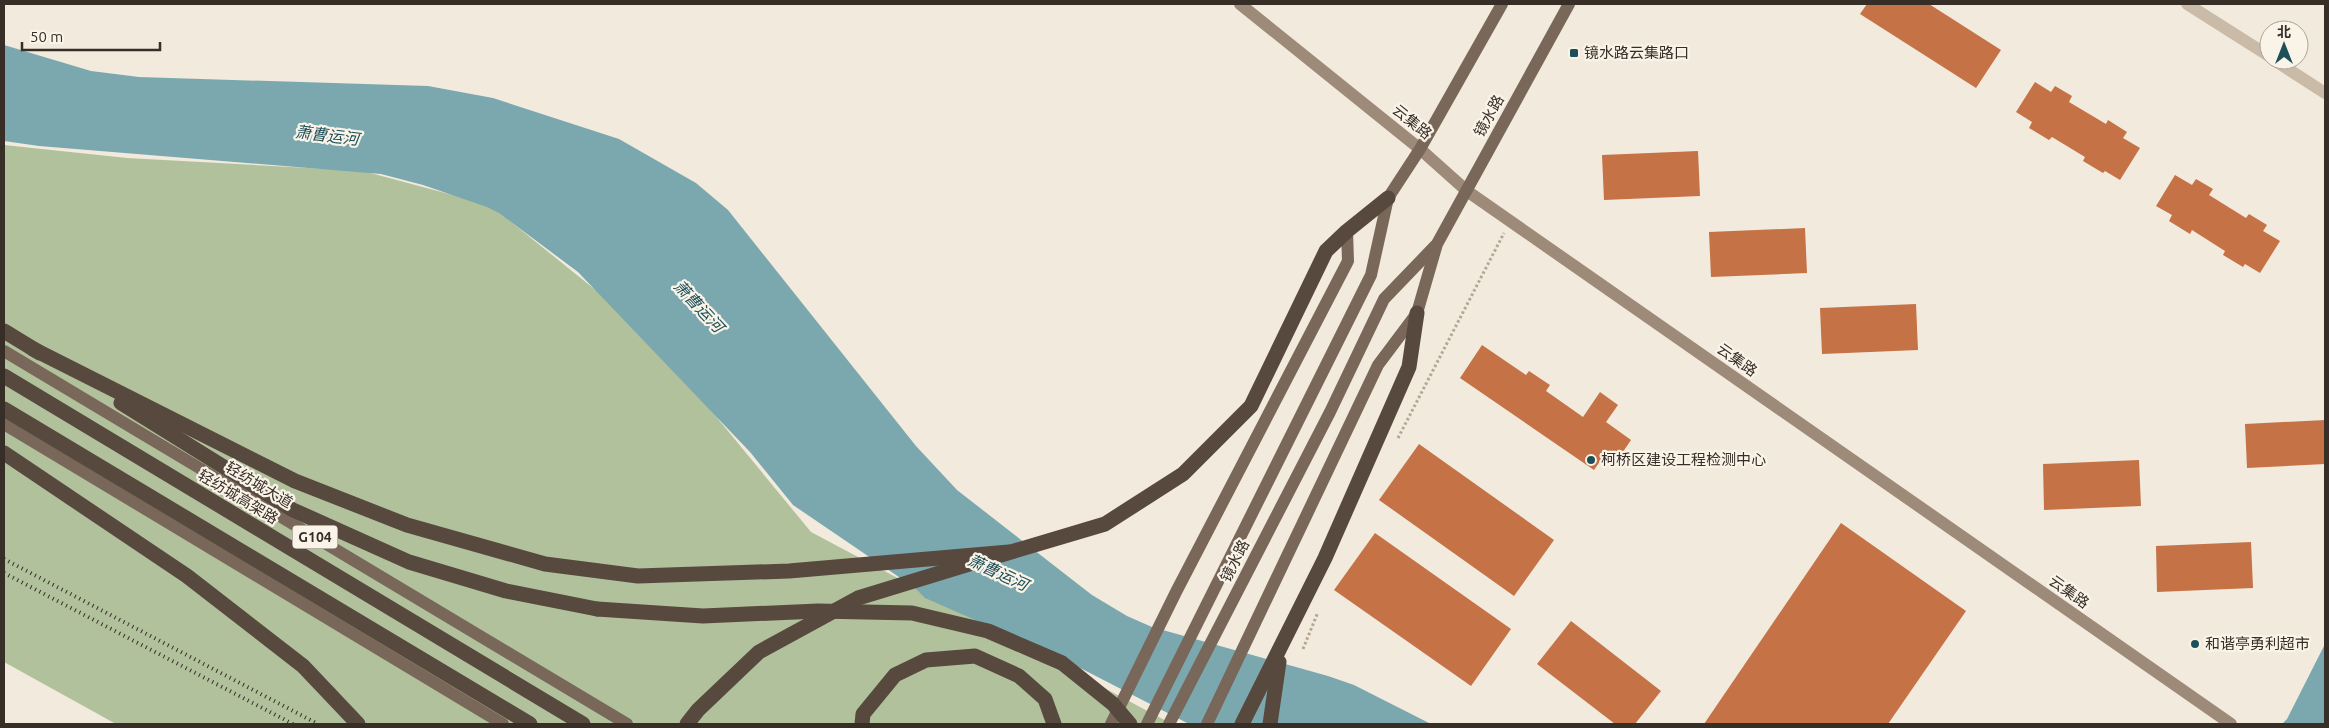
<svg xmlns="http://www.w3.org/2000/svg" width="2329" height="728" font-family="Ubuntu,'Noto Sans SC',sans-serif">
  <rect width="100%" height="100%" fill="#f2eadc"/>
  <!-- green -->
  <polygon fill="#b1c19c" points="4,145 127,158 363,171 490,205 644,329 811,532 1172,724 116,724 4,662"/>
  <!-- water -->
  <g fill="#7ba8af">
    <polygon points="4,45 91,71 139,77 428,86 493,98 619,139 696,183 728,210 916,446 957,490 1092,595 1127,616 1152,627 1328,676 1354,685 1431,724 1189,724 1053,654 925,598 915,588 793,505 750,452 578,272 499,213 487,207 423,185 381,174 39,146 4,141"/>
    <polygon points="2325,644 2325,724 2282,724 2287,719"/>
  </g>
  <!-- building -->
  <g fill="#c57247">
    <polygon points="1867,4 1929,4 2001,50 1976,88 1860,14"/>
    <polygon points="2035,82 2051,92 2055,86 2072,96 2069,102 2106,124 2108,120 2127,132 2123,138 2140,148 2120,180 2105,171 2103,173 2083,161 2085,157 2052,137 2049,140 2029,128 2032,122 2016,112"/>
    <polygon points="1698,151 1700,196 1604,200 1602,155"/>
    <polygon points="2175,175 2192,185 2196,179 2213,189 2209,195 2246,218 2249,214 2267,225 2263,231 2280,241 2260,273 2245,264 2243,267 2223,255 2225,251 2192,230 2190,234 2169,221 2172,215 2156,206"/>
    <polygon points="1805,228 1807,273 1711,277 1709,232"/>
    <polygon points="1916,304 1918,350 1822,354 1820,308"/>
    <polygon points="1482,345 1526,375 1529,371 1550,385 1546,391 1583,417 1600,392 1618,405 1606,422 1631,440 1614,465 1603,457 1594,470 1460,378"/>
    <polygon points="2325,420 2325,464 2247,468 2245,424"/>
    <polygon points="1419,444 1554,540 1514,596 1379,500"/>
    <polygon points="2139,460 2141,506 2044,510 2043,464"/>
    <polygon points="1841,523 1966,611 1888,724 1704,724"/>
    <polygon points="1375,533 1511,629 1471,686 1334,590"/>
    <polygon points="2251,542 2253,588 2157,592 2156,546"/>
    <polygon points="1571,621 1661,691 1635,724 1615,724 1537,664"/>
  </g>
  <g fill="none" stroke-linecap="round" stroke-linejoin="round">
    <!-- path -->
    <g stroke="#b6a592" stroke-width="3" stroke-dasharray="2.5 2.5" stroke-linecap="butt">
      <polyline points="1398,438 1504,233"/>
      <polyline points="1303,649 1318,612"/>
    </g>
    <!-- street -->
    <g stroke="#cabba8" stroke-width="12">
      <polyline points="2187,4 2269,56"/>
      <polyline points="2274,60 2325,93"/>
    </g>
    <!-- secondary -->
    <polyline stroke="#9e8a79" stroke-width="12" points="1240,4 1420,149 1467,191 2231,724"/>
    <!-- primary -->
    <g stroke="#796759" stroke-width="12">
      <polyline points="4,351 627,724"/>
      <polyline points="4,424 503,724"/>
      <polyline points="1111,724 1176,592 1348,261 1347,231"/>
      <polyline points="1147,724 1371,275 1388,198 1420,149 1502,4"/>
      <polyline points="1169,724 1330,412 1384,299 1435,246"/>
      <polyline points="1207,724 1378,365 1417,313 1437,244 1569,4"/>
    </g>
    <!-- highway -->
    <g stroke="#58493f" stroke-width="15">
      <polyline points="4,331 40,353"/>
      <polyline points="33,349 295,481 407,525 545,564 638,576 789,571 1009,552"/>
      <polyline points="4,376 583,724"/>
      <polyline points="121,403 293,510 409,562 506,591 597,609"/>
      <polyline points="4,409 530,724"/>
      <polyline points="4,453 187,576 303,666 358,724"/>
      <polyline points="1001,555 1105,524 1183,474 1251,406 1326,251 1347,231 1388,198"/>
      <polyline points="687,724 698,710 759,652 858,598 979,561"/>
      <polyline points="862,724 863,714 895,675 926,660 975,656 1019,676 1045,699 1054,724"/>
      <polyline points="1242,724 1325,558 1409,367 1417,313"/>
      <polyline points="1270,724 1279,662"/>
    </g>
    <!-- rail -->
    <g stroke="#372e28" stroke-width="4" stroke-dasharray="1 4" stroke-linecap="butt">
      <polyline points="4,559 318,724"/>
      <polyline points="4,573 293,724"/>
    </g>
    <!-- highway-bridge -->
    <polyline stroke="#58493f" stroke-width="15" points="597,609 703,616 818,611 912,613 988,631 1062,663 1113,704 1130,724"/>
  </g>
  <!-- markers -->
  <g fill="#1e4f58" stroke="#f9f3e8" stroke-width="2">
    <rect x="1569" y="48" width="10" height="10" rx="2.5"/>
    <circle cx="1591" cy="460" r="5"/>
    <circle cx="2195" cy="644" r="5"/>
  </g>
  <g text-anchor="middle" stroke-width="4.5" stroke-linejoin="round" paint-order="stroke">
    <!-- shield labels -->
    <rect fill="#f9f3e8" stroke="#716962" stroke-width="1" x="292.5" y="525.5" width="45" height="23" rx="4"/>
    <g font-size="14" font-weight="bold" fill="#372e28">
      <text x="315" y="542">G104</text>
    </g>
    <!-- poi labels -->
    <g font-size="15" fill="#372e28" stroke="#f9f3e8" text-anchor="start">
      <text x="1584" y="58">镜水路云集路口</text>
      <text x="1601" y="465">柯桥区建设工程检测中心</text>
      <text x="2205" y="649">和谐亭勇利超市</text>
    </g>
    <!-- street labels -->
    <g font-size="15" fill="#372e28" stroke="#f9f3e8">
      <text transform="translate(1489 116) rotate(-61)" y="5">镜水路</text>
      <text transform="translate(1412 122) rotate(39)" y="5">云集路</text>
      <text transform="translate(1737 360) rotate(35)" y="5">云集路</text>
      <text transform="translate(259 485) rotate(31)" y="5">轻纺城大道</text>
      <text transform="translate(238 497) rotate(31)" y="5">轻纺城高架路</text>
      <text transform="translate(1235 561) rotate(-63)" y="5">镜水路</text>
      <text transform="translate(2069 592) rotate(35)" y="5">云集路</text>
    </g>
    <!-- water labels -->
    <g font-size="16" font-style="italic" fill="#1e4f58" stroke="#f9f3e8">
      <text transform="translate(327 135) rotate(7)" y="6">萧曹运河</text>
      <text transform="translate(699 306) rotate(47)" y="6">萧曹运河</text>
      <text transform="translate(998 572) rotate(25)" y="6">萧曹运河</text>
    </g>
  </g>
  <!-- border -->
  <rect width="2329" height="728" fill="none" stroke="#372e28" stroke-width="10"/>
  <!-- north arrow -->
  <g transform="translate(2284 45)"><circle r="24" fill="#f9f3e8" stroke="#aba49b"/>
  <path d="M0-4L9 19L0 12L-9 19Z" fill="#1e4f58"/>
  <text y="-8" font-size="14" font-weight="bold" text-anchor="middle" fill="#372e28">北</text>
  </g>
  <!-- scale -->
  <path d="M22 42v8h138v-8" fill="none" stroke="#372e28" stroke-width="2.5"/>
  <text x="30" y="42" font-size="15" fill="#372e28" stroke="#f9f3e8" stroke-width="4" paint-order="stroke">50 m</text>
</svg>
